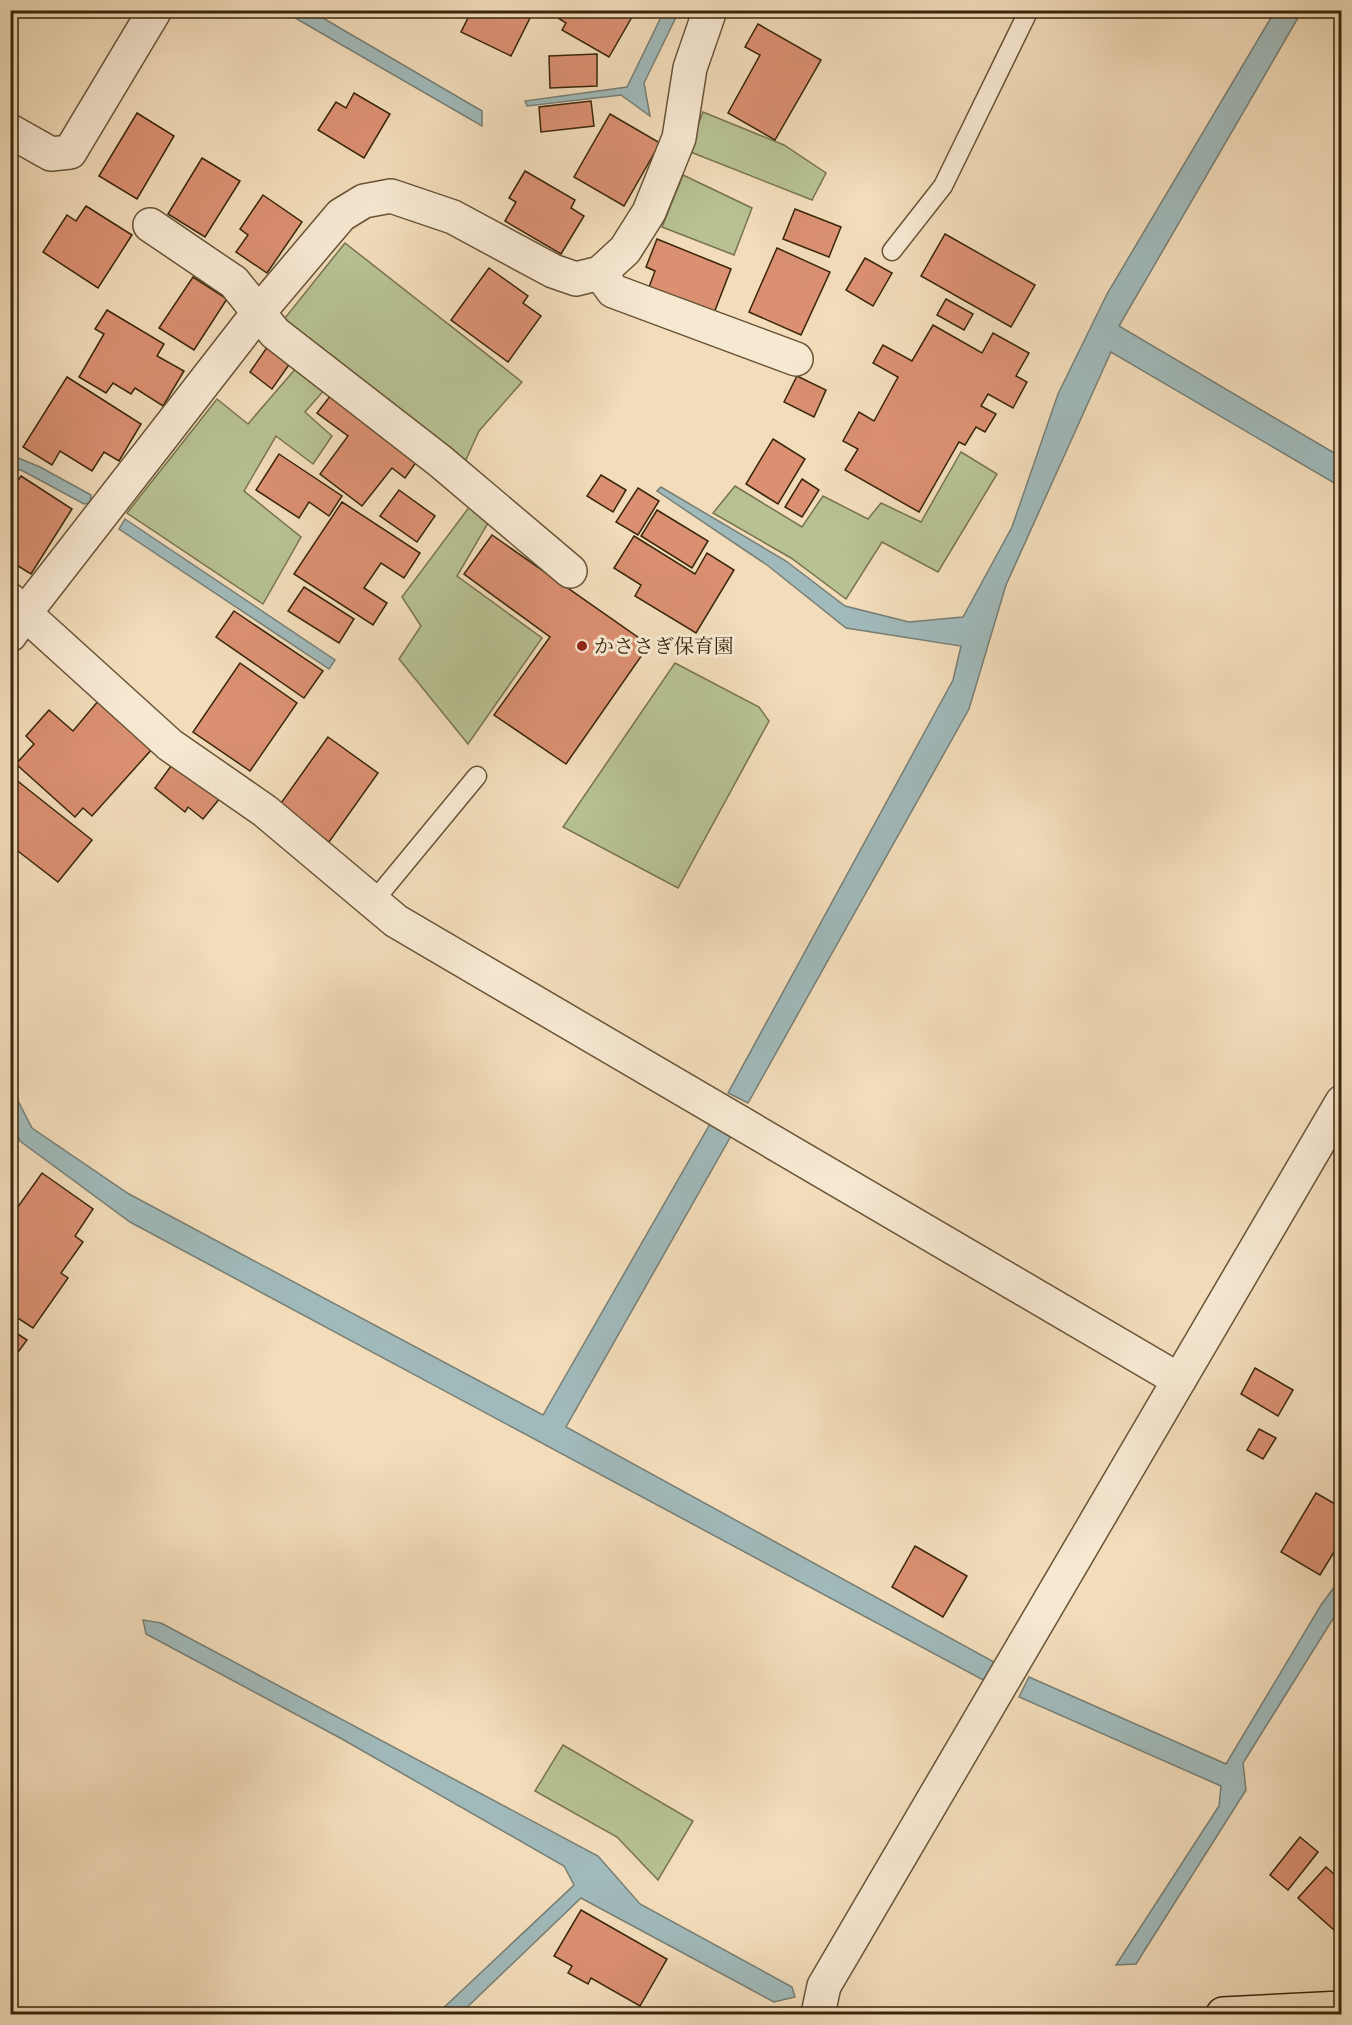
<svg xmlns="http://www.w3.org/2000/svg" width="1352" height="2025" font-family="'IM FELL French Canon','Noto Serif JP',serif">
  <rect width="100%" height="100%" fill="#f2dcba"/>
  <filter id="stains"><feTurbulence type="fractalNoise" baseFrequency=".00333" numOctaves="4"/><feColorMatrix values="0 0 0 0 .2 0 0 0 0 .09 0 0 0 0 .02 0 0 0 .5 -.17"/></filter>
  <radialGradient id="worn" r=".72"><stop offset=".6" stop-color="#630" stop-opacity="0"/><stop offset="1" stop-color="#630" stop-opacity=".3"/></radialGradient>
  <!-- green -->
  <g fill="#b7c192" stroke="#78744e" stroke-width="1.5">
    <polygon points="703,112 784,145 826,173 812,200 688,151"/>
    <polygon points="683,175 752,208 734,255 662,227"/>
    <polygon points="345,243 522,382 479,431 464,464 281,323"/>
    <polygon points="297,367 326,388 305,412 332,436 313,464 276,436 244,491 301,537 263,604 127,513 217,399 248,424"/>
    <polygon points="961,452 997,474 938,572 882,542 846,599 791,558 713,513 735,486 802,527 823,496 868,519 881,503 921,522"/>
    <polygon points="473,502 491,518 457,576 542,638 468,744 399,659 421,626 402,597"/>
    <polygon points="675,663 759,707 769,721 678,888 563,827"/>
    <polygon points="563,1745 693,1821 658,1880 617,1837 535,1791"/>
  </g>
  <!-- water -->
  <g fill="#a0b9ba" stroke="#777e74" stroke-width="1.5">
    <polygon points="283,11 311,11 482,111 482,126"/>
    <polygon points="664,11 679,11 644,83 650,116 621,95 527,106 525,101 627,87"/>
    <polygon points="1275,11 1302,11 1119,326 1341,457 1341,487 1111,352 1006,585 969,709 748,1103 728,1093 953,680 961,646 846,628 767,565 657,491 661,487 786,561 845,606 909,622 963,617 1012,527 1058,394 1107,294"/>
    <polygon points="11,455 40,467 91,495 90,503 84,504 23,471 11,467"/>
    <polygon points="125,519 335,660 329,669 119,529"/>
    <path d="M14,1093L32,1128L129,1194L543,1415L710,1124L731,1136L566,1427L994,1662L985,1681L130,1222L20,1141C13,1125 6,1111 14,1093Z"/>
    <polygon points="1341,1578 1341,1606 1243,1763 1246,1790 1136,1964 1116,1965 1219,1806 1221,1786 1019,1697 1029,1677 1226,1764 1321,1605"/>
    <polygon points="143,1620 161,1623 598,1856 640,1904 792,1987 795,1997 774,2002 581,1898 460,2014 437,2014 574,1885 564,1866 342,1739 146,1634"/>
  </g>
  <!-- building -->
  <g fill="#db9072" stroke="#39260a" stroke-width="1.5">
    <polygon points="472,10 534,10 511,56 461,32"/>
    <polygon points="558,10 636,10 609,57 562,30 566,23 555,16"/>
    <polygon points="758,24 821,60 775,140 728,113 760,55 745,47"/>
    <polygon points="597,54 597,86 550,88 549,56"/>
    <polygon points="354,93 390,114 364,158 318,130 336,102 346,108"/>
    <polygon points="591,101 594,126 541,132 539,107"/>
    <polygon points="137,113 174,136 137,199 99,176"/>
    <polygon points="610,114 660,143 624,206 574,177"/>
    <polygon points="202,158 240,181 205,237 168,214"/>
    <polygon points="525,171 575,200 571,208 584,216 561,254 505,221 516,202 509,198"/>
    <polygon points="263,195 302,222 267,273 236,252 248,235 240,229"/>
    <polygon points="86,206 132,235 98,288 43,252 67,215 76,221"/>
    <polygon points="795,209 841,227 829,257 783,239"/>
    <polygon points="945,234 1035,285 1011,327 921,276"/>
    <polygon points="657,239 731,269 714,313 649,287 655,271 646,267"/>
    <polygon points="777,248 830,272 801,335 749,312"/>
    <polygon points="865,258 892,273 873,306 846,290"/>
    <polygon points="489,268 528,296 523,303 541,316 508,362 451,320"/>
    <polygon points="193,277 227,299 194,350 159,328"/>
    <polygon points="946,299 973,314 964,330 937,315"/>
    <polygon points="107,310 164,344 157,356 184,371 163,406 135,388 131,394 113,383 106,393 79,377 104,334 95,329"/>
    <polygon points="933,325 982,353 993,333 1029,353 1016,376 1027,382 1013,408 988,394 981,406 996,414 985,432 976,427 965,445 959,442 919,512 845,470 858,449 843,441 859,412 874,421 898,377 873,363 883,345 912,361"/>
    <polygon points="268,346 291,362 272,389 250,372"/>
    <polygon points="797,376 826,390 814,417 784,402"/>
    <polygon points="67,377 141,424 119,461 104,452 92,471 60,451 52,465 23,447"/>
    <polygon points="331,395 417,461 405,478 392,468 362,506 320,474 348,436 317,413"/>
    <polygon points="773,439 805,459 778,504 746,484"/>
    <polygon points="279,454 342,496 329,516 309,502 299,518 256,490"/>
    <polygon points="601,475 626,490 613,512 587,496"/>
    <polygon points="21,476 72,509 31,574 10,561 10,492"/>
    <polygon points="802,479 819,490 802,517 785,507"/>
    <polygon points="638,488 659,501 638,535 616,522"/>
    <polygon points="399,490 435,516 417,542 380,516"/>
    <polygon points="342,502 420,553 404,578 381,563 364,588 387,603 373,625 294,574"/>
    <polygon points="657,510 708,541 692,568 641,536"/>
    <polygon points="492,535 649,645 566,764 494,715 550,637 464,574"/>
    <polygon points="634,536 695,574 707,553 734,570 696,633 635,596 641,585 614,568"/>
    <polygon points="304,587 354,619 339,643 288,611"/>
    <polygon points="234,611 323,671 304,698 216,637"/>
    <polygon points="240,663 297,703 250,771 193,732"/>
    <polygon points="99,700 153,748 92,816 83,808 75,817 16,764 34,744 26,736 49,710 73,731"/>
    <polygon points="328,737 378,773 329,842 279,806"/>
    <polygon points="174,762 220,798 203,819 188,807 185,812 155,788"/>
    <polygon points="10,775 92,840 58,882 10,845"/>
    <polygon points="42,1173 93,1209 75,1236 83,1242 61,1273 68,1278 33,1328 10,1313 10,1242 14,1237 10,1234 10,1218"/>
    <polygon points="10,1329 27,1340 10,1363"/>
    <polygon points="1255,1368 1293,1390 1278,1416 1241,1394"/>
    <polygon points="1259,1429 1276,1438 1263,1459 1247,1450"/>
    <polygon points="1316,1493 1342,1508 1342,1539 1320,1575 1281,1552"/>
    <polygon points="915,1546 967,1576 943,1617 892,1587"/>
    <polygon points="1300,1837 1318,1852 1288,1890 1270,1875"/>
    <polygon points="1326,1867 1342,1881 1342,1922 1334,1930 1298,1898"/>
    <polygon points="581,1910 667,1959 640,2006 591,1978 588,1984 568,1973 572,1966 554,1956"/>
  </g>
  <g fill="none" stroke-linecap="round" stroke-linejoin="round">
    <defs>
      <g id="lane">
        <polyline points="892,251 943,186 1029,10"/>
        <polyline points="373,902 477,776"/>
      </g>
      <g id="street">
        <polyline points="10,131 51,154 70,152 155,10"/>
        <polyline points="150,225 234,282 275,333 440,461 570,571"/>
        <polyline points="600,273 613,291 796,359"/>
        <polyline points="10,600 170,745 265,811 396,921 1179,1380"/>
        <polyline points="10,635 25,613 258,313 341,215 364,201 391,196 453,217 553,271 576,279 600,273 625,250 649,212 679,138 690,68 710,10"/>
        <polyline points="818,2014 824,1986 1342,1102"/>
      </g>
      <polyline id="primary" points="1223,2014 1342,2008"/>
    </defs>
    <!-- lane casing -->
    <use href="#lane" stroke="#675436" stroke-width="21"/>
    <!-- street casing -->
    <use href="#street" stroke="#675436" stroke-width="36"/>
    <!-- primary casing -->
    <use href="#primary" stroke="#39260a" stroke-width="36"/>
    <!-- lane -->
    <use href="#lane" stroke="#f7e8d2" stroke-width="18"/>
    <!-- street -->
    <use href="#street" stroke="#f7e8d2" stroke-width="33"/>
    <!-- primary -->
    <use href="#primary" stroke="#f2dcba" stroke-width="33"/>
  </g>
  <!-- markers -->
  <circle fill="#8f2418" stroke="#f7e8d2" stroke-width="2" cx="582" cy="646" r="6"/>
  <g text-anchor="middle" stroke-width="6" stroke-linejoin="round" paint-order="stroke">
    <!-- poi labels -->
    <g font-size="20" fill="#39260a" stroke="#f7e8d2" text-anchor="start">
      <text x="594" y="653">かささぎ保育園</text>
    </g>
  </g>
  <!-- margin -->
  <rect width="1352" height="2025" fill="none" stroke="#f2dcba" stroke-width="36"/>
  <rect x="12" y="12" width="1328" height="2001" fill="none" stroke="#39260a" stroke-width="3"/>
  <rect x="18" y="18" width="1316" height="1989" fill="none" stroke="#39260a" stroke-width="1.5"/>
  <rect width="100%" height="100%" filter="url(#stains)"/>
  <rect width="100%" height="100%" fill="url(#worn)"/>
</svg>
